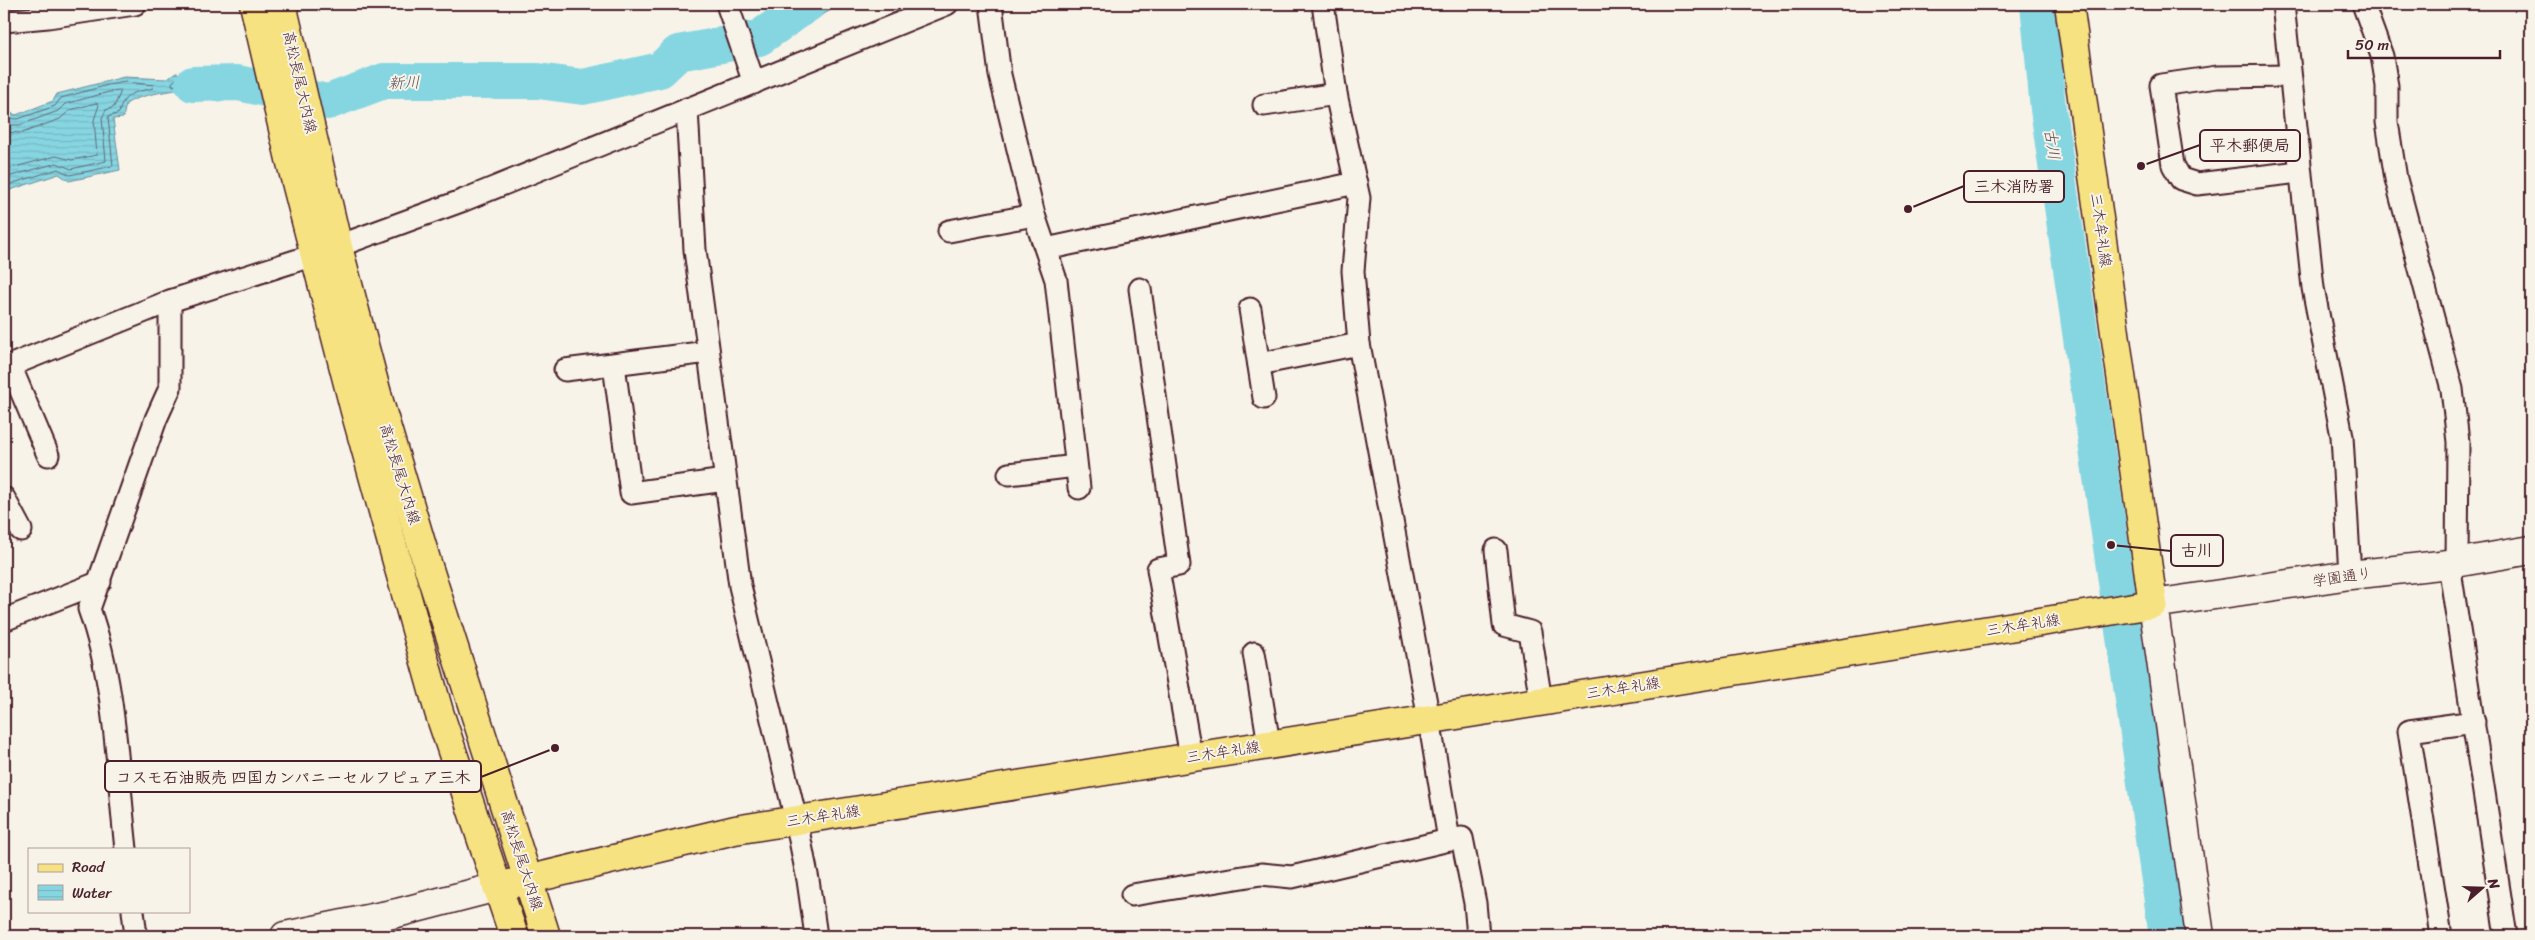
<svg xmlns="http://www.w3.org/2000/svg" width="2535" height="940" font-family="Sriracha,'Klee One',sans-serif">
  <defs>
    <pattern id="water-rules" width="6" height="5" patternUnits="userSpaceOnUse" patternTransform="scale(1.25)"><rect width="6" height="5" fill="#86d6e2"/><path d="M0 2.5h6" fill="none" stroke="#75b7c2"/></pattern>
  </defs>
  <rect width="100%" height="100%" fill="#f7f3e8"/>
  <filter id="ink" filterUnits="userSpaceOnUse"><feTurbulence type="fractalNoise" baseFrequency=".02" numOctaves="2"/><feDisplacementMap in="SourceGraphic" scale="10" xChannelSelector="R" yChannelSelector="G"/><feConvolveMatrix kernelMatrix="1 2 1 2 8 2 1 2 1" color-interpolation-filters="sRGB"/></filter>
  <g filter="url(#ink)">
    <!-- water -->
    <g fill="url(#water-rules)" stroke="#6e8d99">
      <polygon points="793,4 842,4 760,49 712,61 709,47 762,26"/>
      <path d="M238,69L244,94C237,92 229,88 221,88C198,87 144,91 126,104L123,118L113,119L120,170L69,181L59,174L4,192V114L8,112L16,115L53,101L57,94L124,77L167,79L176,73L198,75Z"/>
    </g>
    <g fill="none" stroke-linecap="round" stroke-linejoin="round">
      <!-- shore -->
      <g stroke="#626874" stroke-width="1">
        <path d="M750,36C764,31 794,19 796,4"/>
        <polyline points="754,45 832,4"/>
        <polygon points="233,75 236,83 234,86 223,83 204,84 201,82 203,79"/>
        <polygon points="178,78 195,80 197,83 173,86 172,83"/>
        <path d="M4,118L18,119L55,106L61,98L108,85L125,82L154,85L153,88C134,93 124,92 119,113L108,117L113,166L70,175L58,169L4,186"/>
        <polyline points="4,125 20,125 58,111 65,104 109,92 121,91 114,107 106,110 102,118 106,161 71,169 57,163 4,178"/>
        <polyline points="4,132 22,133 60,119 70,110 96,103 99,105 94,120 97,155 72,160 56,156 4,170"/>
      </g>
      <!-- river -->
      <g stroke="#86d6e2" stroke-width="36">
        <polyline points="2038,4 2048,109 2167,936"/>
        <polyline points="193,84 238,83 328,102 384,81 538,81 583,87 660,70 678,53 759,38 808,4"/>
      </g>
      <defs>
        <g id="minor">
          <polyline points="727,4 754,83"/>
          <polyline points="991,4 1000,75 1034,215 1056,280 1079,488"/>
          <polyline points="1323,4 1336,94 1359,198 1353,271 1359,344 1429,719 1449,840 1462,838 1475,903 1478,936"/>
          <polyline points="2283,4 2313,288 2342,436 2350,575"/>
          <polyline points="2363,4 2382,56 2387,86 2387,122 2396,179 2452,389 2458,442 2457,563"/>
          <polyline points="4,21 48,17 135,4"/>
          <polyline points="2290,76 2217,77 2161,85 2173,165 2181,179 2197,184 2299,172"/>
          <polyline points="1264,105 1336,94"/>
          <polyline points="687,109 695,250 740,586 796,820 808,880 816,936"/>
          <polyline points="949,231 1034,215"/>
          <polyline points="1046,249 1356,183"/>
          <polyline points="1140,289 1179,565 1158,569 1191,757"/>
          <polyline points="1250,309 1264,398"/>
          <polyline points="1259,364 1359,344"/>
          <polyline points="10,365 48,455"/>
          <polyline points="614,365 631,493 725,480"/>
          <polyline points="4,368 170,301 314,255 464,200 947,4"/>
          <polyline points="565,370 708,352"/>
          <polyline points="1009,474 1076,466"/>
          <polyline points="4,498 21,530"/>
          <polyline points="1496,550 1504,625 1530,632 1541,701"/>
          <polyline points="2449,564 2506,936"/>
          <polyline points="4,620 100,582"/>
          <polyline points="1254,653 1269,744"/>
          <path d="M126,849C117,770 116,684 89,609L156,419L170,388V301"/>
          <polyline points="1132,895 1261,874 1292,877 1449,840"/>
          <polyline points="133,911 136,936"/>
          <polyline points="2441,936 2409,731 2474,722"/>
        </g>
        <g id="tertiary">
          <polyline points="285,936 397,913 497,887"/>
          <polyline points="2200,936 2153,604 2350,575 2449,564 2531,550"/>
        </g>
        <g id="primary">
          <polyline points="254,4 290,159 355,411 439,712 514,936"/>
          <polyline points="282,4 338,247 380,405 427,563 546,936"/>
          <polyline points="497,887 735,830 2153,604 2069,4"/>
        </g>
      </defs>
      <!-- minor casing -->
      <use href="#minor" stroke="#4a1f2b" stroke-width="25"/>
      <!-- tertiary casing -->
      <use href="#tertiary" stroke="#4a1f2b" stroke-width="31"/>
      <!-- primary casing -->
      <use href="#primary" stroke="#4a1f2b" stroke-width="31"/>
      <!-- minor -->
      <use href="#minor" stroke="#f7f3e8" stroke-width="21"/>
      <!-- tertiary -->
      <use href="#tertiary" stroke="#f7f3e8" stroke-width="28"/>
      <!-- primary -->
      <use href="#primary" stroke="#f6e281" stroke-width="28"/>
    </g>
  </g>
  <g text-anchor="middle" stroke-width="4" stroke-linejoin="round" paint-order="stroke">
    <!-- street labels -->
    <g font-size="15" fill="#4a1f2b" stroke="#f7f3e8">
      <text transform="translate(300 82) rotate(77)" y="5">高松長尾大内線</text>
      <text transform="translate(2101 230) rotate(82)" y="5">三木牟礼線</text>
      <text transform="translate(400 474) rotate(73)" y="5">高松長尾大内線</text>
      <text transform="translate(2342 577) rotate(-8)" y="5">学園通り</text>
      <text transform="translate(2023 625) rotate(-9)" y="5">三木牟礼線</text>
      <text transform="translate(1623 688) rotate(-9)" y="5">三木牟礼線</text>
      <text transform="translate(1223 752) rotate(-9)" y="5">三木牟礼線</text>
      <text transform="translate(823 816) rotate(-9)" y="5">三木牟礼線</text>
      <text transform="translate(522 860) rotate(72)" y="5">高松長尾大内線</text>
    </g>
    <!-- water labels -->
    <g font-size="16" font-style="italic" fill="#594d59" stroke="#f7f3e8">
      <text transform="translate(404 82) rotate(-2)" y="6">新川</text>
      <text transform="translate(2053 144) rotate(82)" y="6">古川</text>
    </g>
  </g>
  <!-- callouts -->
  <path fill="none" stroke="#4a1f2b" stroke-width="2" d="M2141 166L2200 145M1908 209L1964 186M2111 545L2171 551M555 748L481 777"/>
  <g fill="#4a1f2b" stroke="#f7f3e8" stroke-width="2">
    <circle cx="2141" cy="166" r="5"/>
    <circle cx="1908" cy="209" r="5"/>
    <circle cx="2111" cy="545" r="5"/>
    <circle cx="555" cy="748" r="5"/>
  </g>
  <g fill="#f7f3e8" stroke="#4a1f2b" stroke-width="2">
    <rect x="2200" y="130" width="100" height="31" rx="5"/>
    <rect x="1964" y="171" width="100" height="31" rx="5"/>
    <rect x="2171" y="535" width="52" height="31" rx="5"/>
    <rect x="105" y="761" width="376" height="31" rx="5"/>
  </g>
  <g font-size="16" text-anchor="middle" font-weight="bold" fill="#4a1f2b">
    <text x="2250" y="151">平木郵便局</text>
    <text x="2014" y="192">三木消防署</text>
    <text x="2197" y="556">古川</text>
    <text x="293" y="783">コスモ石油販売 四国カンパニーセルフピュア三木</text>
  </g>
  <!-- margin -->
  <rect width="2535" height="940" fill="none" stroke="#f7f3e8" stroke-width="20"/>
  <rect x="10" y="10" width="2515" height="920" fill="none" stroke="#4a1f2b" stroke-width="2" filter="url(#ink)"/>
  <!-- legend -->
  <rect x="28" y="848" width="162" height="65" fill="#f7f3e8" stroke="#b29e9c"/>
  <rect x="38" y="864" width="25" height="8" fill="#f6e281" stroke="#b29e9c"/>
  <text x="72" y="872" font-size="15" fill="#4a1f2b">Road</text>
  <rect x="38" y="885" width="25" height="15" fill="url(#water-rules)" stroke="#b29e9c"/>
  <text x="72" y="898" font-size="15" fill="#4a1f2b">Water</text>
  <!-- north arrow -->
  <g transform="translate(2482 888) rotate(70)" stroke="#f7f3e8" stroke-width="4" paint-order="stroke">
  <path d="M0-4L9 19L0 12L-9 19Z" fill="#4a1f2b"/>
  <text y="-8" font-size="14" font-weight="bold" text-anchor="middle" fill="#4a1f2b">N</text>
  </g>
  <!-- scale -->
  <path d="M2348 50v8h152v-8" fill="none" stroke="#4a1f2b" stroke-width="2.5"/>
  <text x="2355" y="50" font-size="15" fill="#4a1f2b" stroke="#f7f3e8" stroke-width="4" paint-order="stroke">50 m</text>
</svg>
